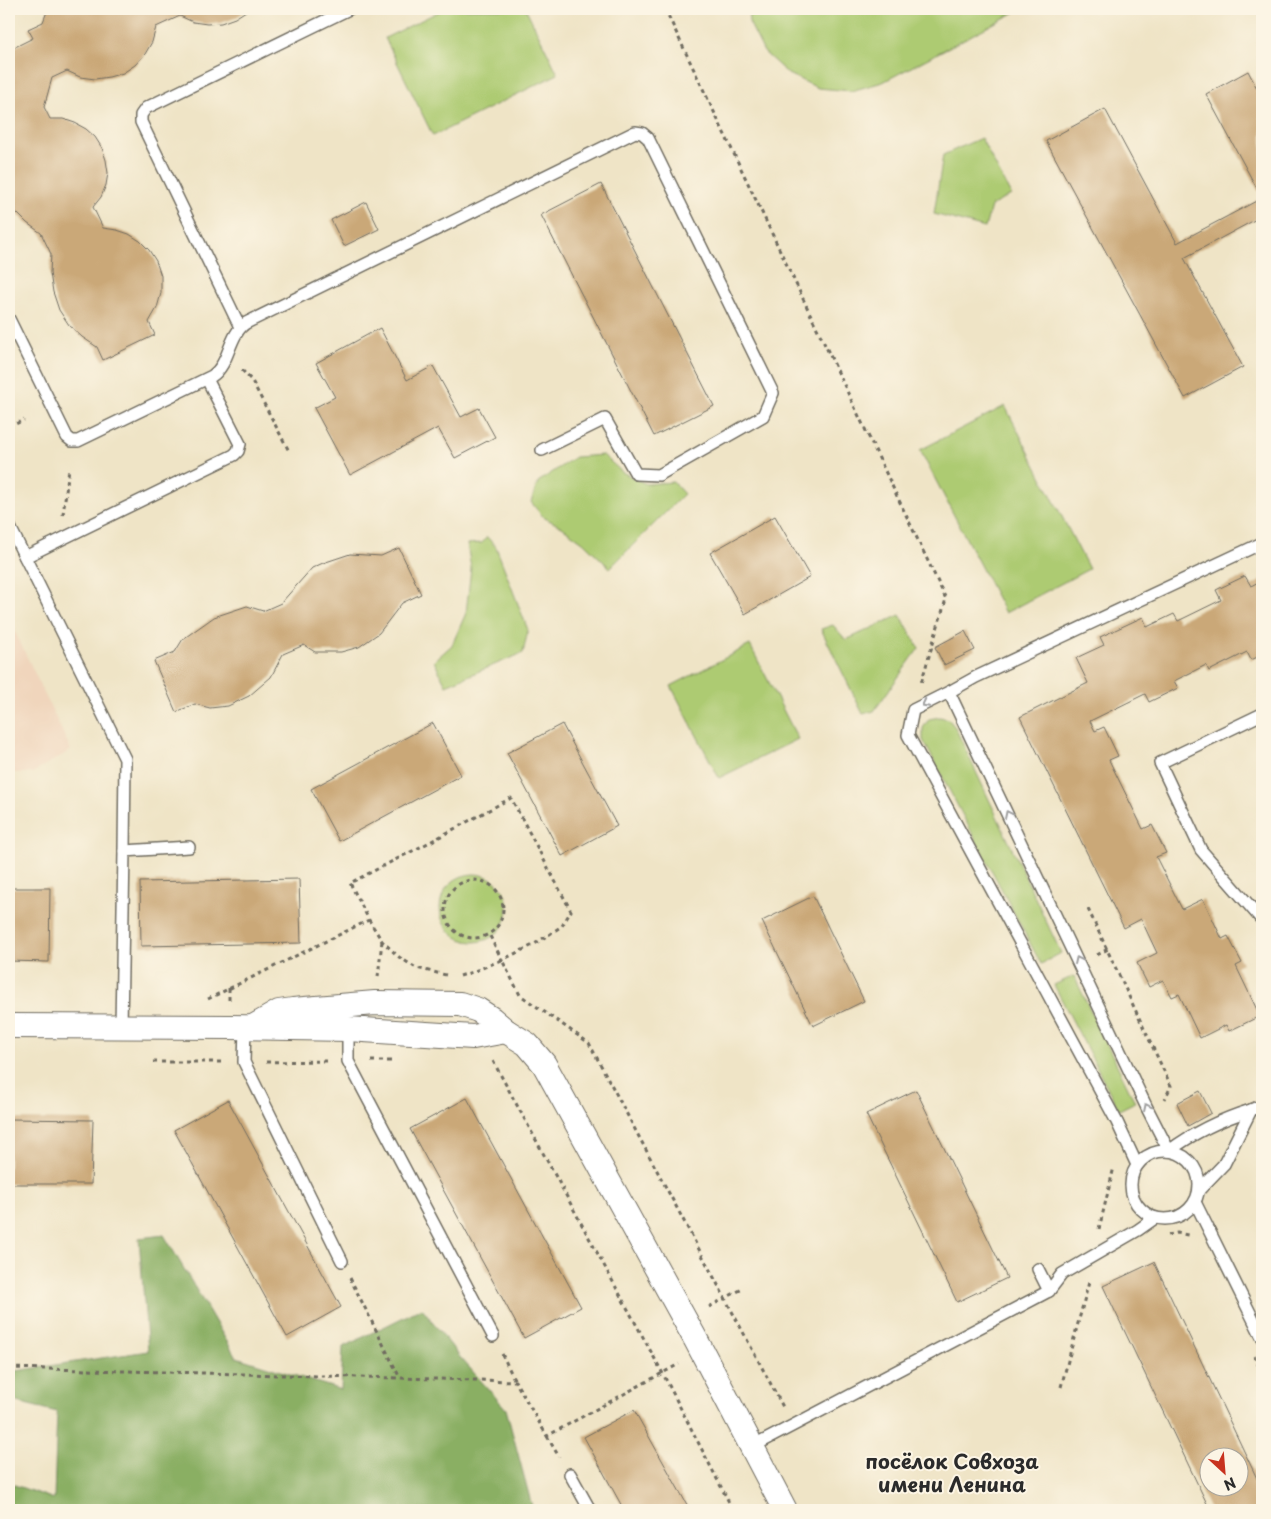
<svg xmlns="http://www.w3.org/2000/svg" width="1271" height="1519" font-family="'Playpen Sans',sans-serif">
  <rect width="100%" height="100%" fill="#fcf5e5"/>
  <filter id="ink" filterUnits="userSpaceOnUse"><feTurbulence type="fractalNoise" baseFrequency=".02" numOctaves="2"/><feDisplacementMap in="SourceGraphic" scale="10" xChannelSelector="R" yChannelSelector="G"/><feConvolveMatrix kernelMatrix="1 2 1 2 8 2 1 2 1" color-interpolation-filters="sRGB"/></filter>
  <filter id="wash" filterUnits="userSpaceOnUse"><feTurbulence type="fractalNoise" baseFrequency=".0096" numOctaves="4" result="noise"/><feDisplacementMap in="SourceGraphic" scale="20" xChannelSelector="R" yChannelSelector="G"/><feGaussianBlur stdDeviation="1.12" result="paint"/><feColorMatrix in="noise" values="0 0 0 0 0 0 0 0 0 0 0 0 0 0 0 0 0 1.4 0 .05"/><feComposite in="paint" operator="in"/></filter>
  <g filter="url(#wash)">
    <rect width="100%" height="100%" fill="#efe4c6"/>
    <!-- built -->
    <polygon fill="#f0d5bc" points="9,619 71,750 32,773 9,773"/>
    <!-- green -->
    <g fill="#adcb72" stroke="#6c7b4e">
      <polygon points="444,9 526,9 558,74 433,136 385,38"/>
      <polygon points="748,9 1021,9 883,82 851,91 818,88 788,74 764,52 749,22"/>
      <polygon points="981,138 1011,195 991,206 985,228 934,214 943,155"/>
      <polygon points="1005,406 1089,569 1005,613 920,450"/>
      <polygon points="603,455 622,472 646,484 673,482 684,494 610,568 583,542 562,527 543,517 531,502 538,482 575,457"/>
      <polygon points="487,537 496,547 528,630 523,653 446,685 434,661 452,645 466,613 471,568 467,544 482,543"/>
      <polygon points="900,615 919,648 874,711 863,714 821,629 833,625 846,640"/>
      <polygon points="750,645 798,739 719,778 671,686"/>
      <polygon points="940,717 948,719 955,727 1061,953 1041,964 923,740 923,728 929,719"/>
      <circle cx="474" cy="908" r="34"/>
      <polygon points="1074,976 1135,1102 1119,1110 1054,985"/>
    </g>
    <!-- forest -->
    <polygon fill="#8aaf64" stroke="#5a6d48" points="164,1235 236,1357 341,1390 343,1347 422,1308 459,1356 506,1409 533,1510 9,1510 9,1483 54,1499 57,1412 9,1400 9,1372 148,1351 139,1238"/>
    <g id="blocks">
      <!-- building -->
      <g fill="#caa878" fill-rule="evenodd">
        <polygon points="48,9 249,9 235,18 221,23 207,24 193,22 180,16 156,27 152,42 145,54 135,65 123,73 109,77 95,79 80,77 67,71 52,78 44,107 50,119 63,119 75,123 86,129 95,137 102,148 106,160 108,173 106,185 101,197 93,207 103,228 117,230 129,234 140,241 149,250 156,261 161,276 161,293 157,308 149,322 155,335 103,360 97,347 82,337 69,325 59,310 53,292 50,273 51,254 41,233 27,223 15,211 9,202 9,50 33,38 28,29 43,22"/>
        <polygon points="1248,71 1262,98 1262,216 1184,258 1243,367 1185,398 1046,141 1105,109 1177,243 1262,198 1206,94"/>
        <polygon points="601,184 714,406 654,436 541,215"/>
        <polygon points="366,202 379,229 344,246 331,220"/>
        <polygon points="380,328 407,380 433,366 461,417 479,408 495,437 455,458 438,428 350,475 314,408 335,397 316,363"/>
        <polygon points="775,516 810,577 745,614 710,553"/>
        <polygon points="399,548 421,594 402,603 379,633 359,647 341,652 315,652 304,645 283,654 271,677 249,696 228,706 210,708 195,704 176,712 154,661 175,652 183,639 214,617 247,606 263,611 281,603 312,568 323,563 350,554 381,556"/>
        <polygon points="1245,576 1251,586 1262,580 1262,655 1251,660 1247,652 1209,671 1206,665 1174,681 1178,688 1149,702 1145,694 1090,721 1095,731 1104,727 1118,756 1109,760 1143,829 1152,825 1166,853 1156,857 1182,909 1203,899 1222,939 1228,936 1242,963 1236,966 1260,1016 1229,1031 1226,1025 1200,1038 1179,994 1172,997 1163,980 1149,987 1137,963 1157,953 1141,919 1124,928 1020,717 1088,683 1076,658 1104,645 1100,637 1143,617 1147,627 1174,614 1178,621 1221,600 1216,590"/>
        <polygon points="965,631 975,650 944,665 935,647"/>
        <polygon points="433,723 461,775 339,841 311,789"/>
        <polygon points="562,724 617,826 562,856 507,753"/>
        <polygon points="299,879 301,943 141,946 140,882"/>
        <polygon points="9,888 50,888 49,962 9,961"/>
        <polygon points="813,896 864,1001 813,1026 762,921"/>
        <polygon points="916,1090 1007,1278 957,1302 866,1114"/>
        <polygon points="1200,1091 1211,1113 1188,1126 1177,1103"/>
        <polygon points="467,1098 581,1307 524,1338 410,1129"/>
        <polygon points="228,1100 341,1307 287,1337 174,1130"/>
        <polygon points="9,1119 93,1120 91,1184 9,1184"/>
        <path d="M1154,1262L1262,1489V1510H1210L1103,1286ZM1208,1456H1238V1486H1208Z"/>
        <polygon points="634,1410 690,1510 624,1510 584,1437"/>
      </g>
    </g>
  </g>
  <g filter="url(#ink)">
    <use href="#blocks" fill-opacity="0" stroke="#706c61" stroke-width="1"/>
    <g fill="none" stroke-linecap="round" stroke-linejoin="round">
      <defs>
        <g id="lane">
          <path d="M9,319L67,437L72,441H78L212,376C230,364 228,335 246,323L635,132L642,133L648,138L773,393L763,416L659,475L636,474L605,419L542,450"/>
          <polyline points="240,327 141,122 141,115 146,108 349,9"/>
          <polyline points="9,525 125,759 124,851"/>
          <polyline points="25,557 234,455 238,451 240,444 207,379"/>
          <polyline points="949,692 976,677 1262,543"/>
          <polyline points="1262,714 1160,763 1201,850 1262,920"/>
          <polyline points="121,1026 124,851 189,847"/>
          <polyline points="245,1027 244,1062 342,1261"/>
          <polyline points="348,1029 348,1061 493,1336"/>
          <circle cx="1165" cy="1185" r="34"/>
          <path d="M1137,1165L1117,1122L908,735L913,710L949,692L1147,1108L1169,1151C1193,1133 1222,1119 1251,1110"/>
          <polyline points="1200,1189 1224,1164 1251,1110 1262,1105"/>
          <polyline points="1195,1202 1262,1337"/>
          <polyline points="1038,1269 1049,1291"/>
          <polyline points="752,1447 1049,1291 1062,1274 1138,1230 1155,1218"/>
          <polyline points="570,1474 590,1510"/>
        </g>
        <g id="street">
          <polyline points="9,1026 230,1027 348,1029 473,1037 506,1031"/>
          <polyline points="253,1027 279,1012 293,1010 375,1003 460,1004 478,1010 492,1019 506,1031 527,1044 544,1064 696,1340 785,1510"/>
        </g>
      </defs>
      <!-- lane casing -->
      <use href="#lane" stroke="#706c61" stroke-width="14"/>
      <!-- street casing -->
      <use href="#street" stroke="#706c61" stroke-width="26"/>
      <!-- path -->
      <g stroke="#706c61" stroke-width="3" stroke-dasharray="4 4" stroke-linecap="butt">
        <polyline points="665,9 946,599 921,683"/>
        <polyline points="242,370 252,381 289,451"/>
        <polyline points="9,427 24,420"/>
        <polyline points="63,515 69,468"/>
        <circle cx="474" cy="909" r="29"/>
        <polyline points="1088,909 1171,1086 1165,1099"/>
        <polyline points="1097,955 1108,949"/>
        <polyline points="446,975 416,968 399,957 382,941 369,920 350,883 430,842 511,798 571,911 562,926 533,945 502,960 489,934"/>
        <polyline points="460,976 472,972 502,960 520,995 589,1043 783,1407"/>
        <polyline points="378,977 382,941"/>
        <polyline points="229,988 229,1001"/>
        <polyline points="208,999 369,920"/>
        <polyline points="371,1061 394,1061"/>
        <polyline points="493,1061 662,1372 733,1510"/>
        <polyline points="153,1062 224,1062"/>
        <polyline points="266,1062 329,1061"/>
        <polyline points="1099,1229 1114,1167"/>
        <polyline points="1168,1235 1177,1233 1188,1235"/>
        <polyline points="350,1278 400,1378"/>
        <polyline points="709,1307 744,1288"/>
        <polyline points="502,1354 515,1381"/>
        <polyline points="1254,1356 1262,1373"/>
        <polyline points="9,1368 515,1381 547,1436 679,1364"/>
        <polyline points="1061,1387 1089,1282"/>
        <polyline points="547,1436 559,1457"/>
      </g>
      <!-- lane -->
      <use href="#lane" stroke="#fff" stroke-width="11"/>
      <!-- street -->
      <use href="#street" stroke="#fff" stroke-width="24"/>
    </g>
    <!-- one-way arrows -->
    <defs><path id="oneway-chevron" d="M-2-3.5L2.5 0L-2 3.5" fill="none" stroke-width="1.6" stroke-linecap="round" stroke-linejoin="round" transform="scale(1.25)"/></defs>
    <g stroke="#a0a0a0">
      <use href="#oneway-chevron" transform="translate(925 704) rotate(153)"/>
      <use href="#oneway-chevron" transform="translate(1008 814) rotate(-116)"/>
      <use href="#oneway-chevron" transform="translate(1078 960) rotate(-115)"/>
      <use href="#oneway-chevron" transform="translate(1147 1107) rotate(-116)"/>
    </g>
  </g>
  <g text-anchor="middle" stroke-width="4" stroke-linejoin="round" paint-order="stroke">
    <!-- district labels -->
    <g font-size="20" font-weight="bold" fill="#2b2b2b" stroke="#fcf5e5">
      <text x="952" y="1469">посёлок Совхоза<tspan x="952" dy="23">имени Ленина</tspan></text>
    </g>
  </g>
  <!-- margin -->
  <rect width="1271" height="1519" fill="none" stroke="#fcf5e5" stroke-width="30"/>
  <!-- north arrow -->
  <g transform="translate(1224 1472) rotate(154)"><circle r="24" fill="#fcf5e5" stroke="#a8a49b"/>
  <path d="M0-4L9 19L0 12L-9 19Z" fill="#c8321e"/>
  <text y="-8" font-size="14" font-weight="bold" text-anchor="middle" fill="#2b2b2b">N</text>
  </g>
</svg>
